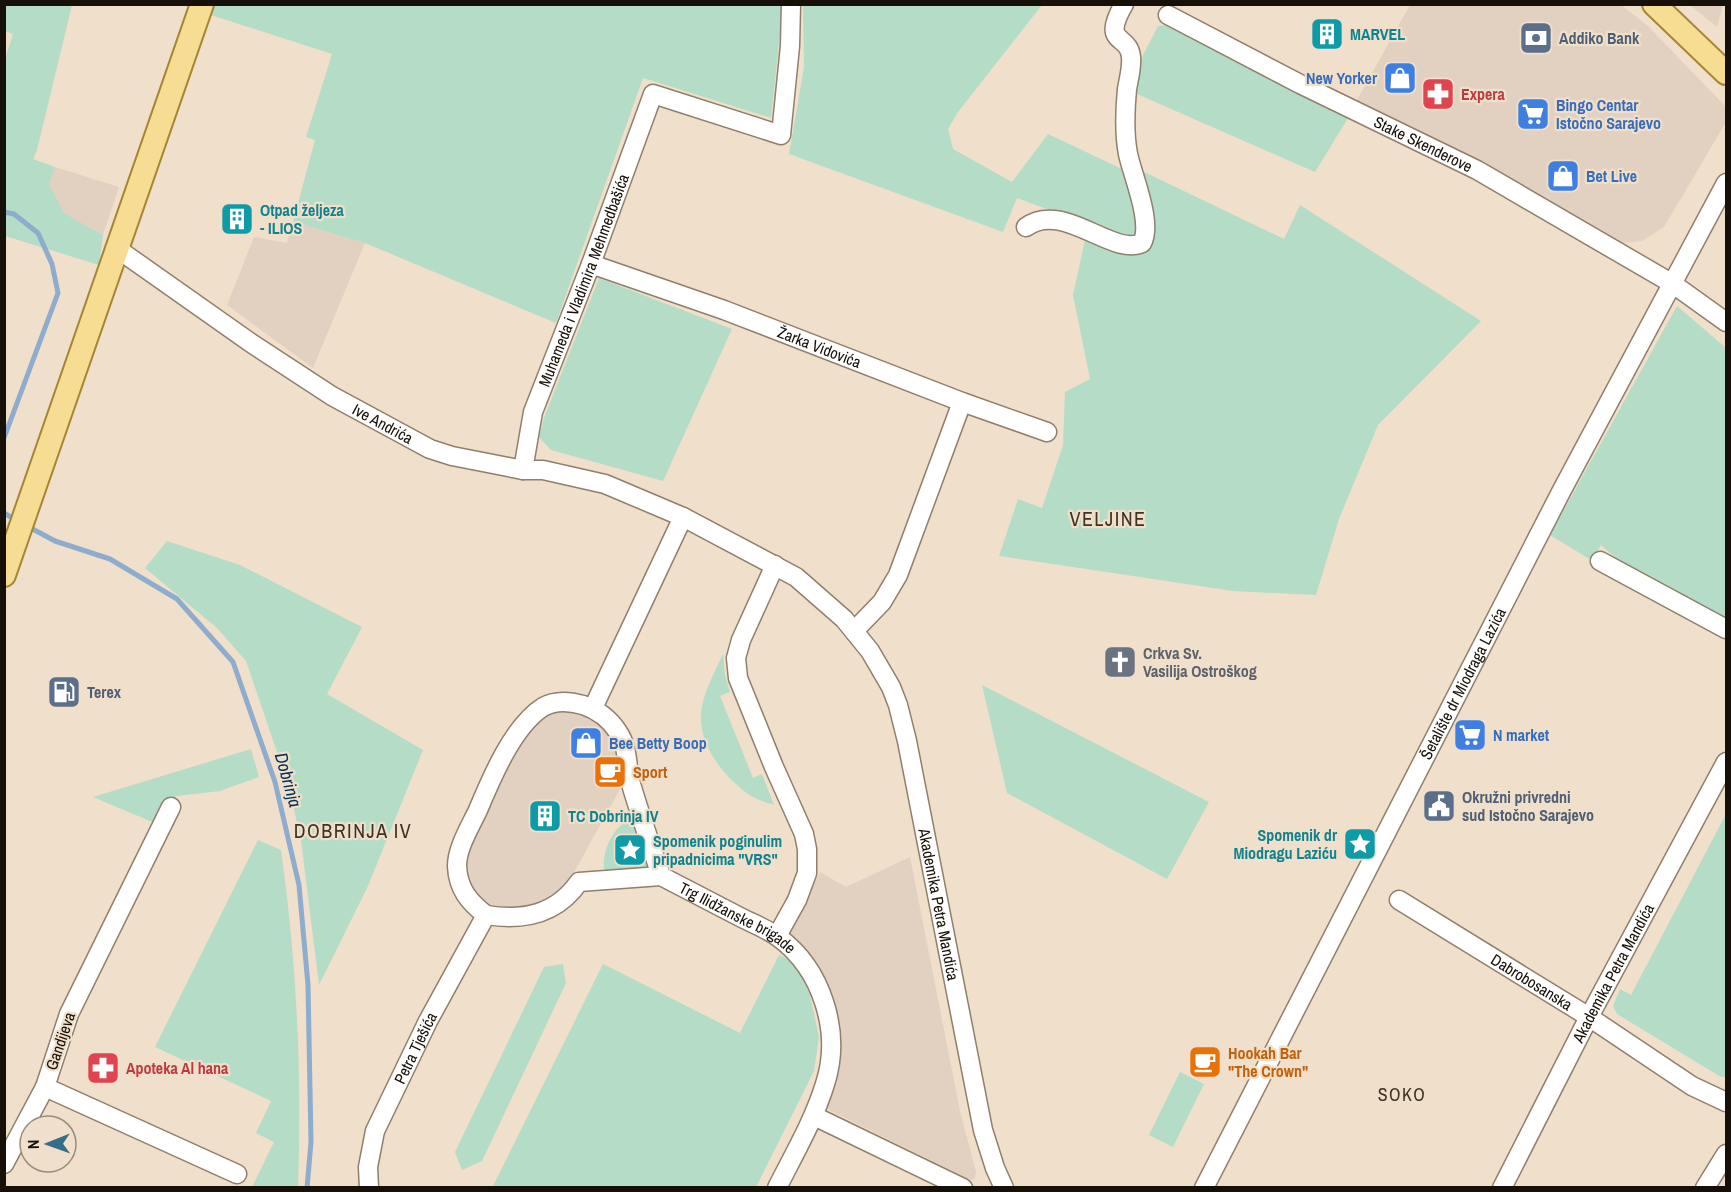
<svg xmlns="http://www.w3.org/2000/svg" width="1731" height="1192" font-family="'Archivo Narrow',sans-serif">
  <rect width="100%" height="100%" fill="#f0dfca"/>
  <!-- commercial -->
  <g fill="#e2d1c0">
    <polygon points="1410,5 1621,5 1648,26 1726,107 1726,122 1664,227 1642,241 1624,243 1608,238 1357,100"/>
    <polygon points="1690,5 1723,5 1717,27"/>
    <polygon points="55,167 119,187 103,235 64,213 48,184"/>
    <polygon points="293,222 365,243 313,368 227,305 254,237 287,243"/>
    <polygon points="569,710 578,711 599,721 620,747 625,780 561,896 541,909 491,911 468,890 462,865 517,742 531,722 551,711"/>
    <polygon points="910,857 960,1111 976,1172 975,1178 971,1180 827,1109 836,1071 836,1029 787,938 820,872 846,887"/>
  </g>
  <!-- green -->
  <g fill="#b5dcc7">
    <polygon points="215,4 783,5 771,118 643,78 556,323 365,243 293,222 315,140 306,137 332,54 211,15"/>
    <polygon points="4,5 72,5 37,150 33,159 55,167 49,184 64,213 103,235 99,265 5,236 4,62 13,34 5,31"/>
    <polygon points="803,5 1042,5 958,112 948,129 953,149 1012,182 1048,134 1122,169 1139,221 1135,238 1130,240 1017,198 1003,232 789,154 804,67"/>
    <polygon points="1167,25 1348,118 1315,172 1137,94 1140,61 1158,26"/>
    <path d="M1138,169L1284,239L1300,205L1481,321L1378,425L1339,519L1316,595L1233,591L999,556L1018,499L1042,508L1063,445L1065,392L1090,379L1073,295L1085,240L1136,254C1141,251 1148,249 1151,244C1162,228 1143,187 1138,169Z"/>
    <polygon points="599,278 732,329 663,481 551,450 539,437 544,418"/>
    <polygon points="1677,306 1726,348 1726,618 1617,559 1601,545 1591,560 1550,535"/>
    <polygon points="167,541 240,565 362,627 327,694 423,750 368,886 319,985 301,840 288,784 246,661 217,628 145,568"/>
    <path d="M723,654L725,675L730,692L720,696L753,778L762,774L774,805C765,802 755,799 748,794C722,775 695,741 702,706C706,688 715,671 723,654Z"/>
    <polygon points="982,685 1209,802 1167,879 1007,793"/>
    <polygon points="251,749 259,777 220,791 177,796 168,800 157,824 93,797"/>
    <polygon points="1726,814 1726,1077 1721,1077 1617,1014 1613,1006 1620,989 1631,995"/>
    <path d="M627,822L633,823L639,829L650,867L648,869L605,871C600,857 612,827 627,822Z"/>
    <path d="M258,840L281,850C297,962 302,1074 298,1187H252L274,1142L256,1133L271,1101L155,1047Z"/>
    <polygon points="779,955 795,962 810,995 819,1037 814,1071 756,1187 492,1188 603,964 740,1033"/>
    <polygon points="563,964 566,983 482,1161 462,1170 455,1152 544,967"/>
    <polygon points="1180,1072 1204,1084 1173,1147 1149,1135"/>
  </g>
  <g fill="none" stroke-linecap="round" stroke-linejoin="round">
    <!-- stream -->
    <g stroke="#8eaccd" stroke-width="5">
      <polyline points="4,212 14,214 38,233 52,264 58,293 4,438"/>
      <polyline points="4,513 16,520"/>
      <polyline points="27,526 55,541 110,559 177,599 233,662 275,782 299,885 308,985 311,1142 307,1188"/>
    </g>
    <defs>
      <g id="minor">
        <path id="s1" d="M1168,15L1300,84L1477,170L1673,284L1726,322"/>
        <path d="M1026,227C1063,200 1112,257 1142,243C1153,223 1133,177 1128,154C1124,133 1125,110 1127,89C1129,78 1132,67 1131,57C1129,33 1100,46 1124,4"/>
        <path id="s2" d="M119,250L251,343L332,396L430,449L452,456L498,465L523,470H543L605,484L683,517L796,577L844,619L870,651L891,687L898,705L907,741L983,1130L995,1168L1004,1188"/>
        <path id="s3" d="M591,264L724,310L962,402L1047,432"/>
        <path id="s4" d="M523,470L533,412L591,264L653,94L781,135L790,46L791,4"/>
        <polyline points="1600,561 1726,629"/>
        <polyline points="775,565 741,640 736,658 738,678 774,767 804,834 807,849 807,873 797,900 777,936"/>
        <polyline points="854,631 882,602 898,575 962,402"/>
        <polyline points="593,708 683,517"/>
        <polyline points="171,807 69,1014 45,1087 237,1174"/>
        <path id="s5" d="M1399,900L1589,1017L1692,1086L1726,1102"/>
        <path id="s6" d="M486,915C469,902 458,889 457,866C457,848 470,827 478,810C491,779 513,726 543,707C555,700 569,701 583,705C598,710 609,718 618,732C629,748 626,766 631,784C640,815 651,845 661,876C688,890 715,904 742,918C754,924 767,929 778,937C822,969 842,1032 825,1084C814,1120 794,1154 777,1188"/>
        <path d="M486,915C523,921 556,915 579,882L661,876"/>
        <polyline points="814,1116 963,1188"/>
        <polyline points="4,1164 45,1087"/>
        <path id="s7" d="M369,1188L368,1167L375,1131L428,1021L486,915"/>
        <path id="s8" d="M1204,1188L1562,490L1726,183"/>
        <path id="s9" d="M1502,1188L1589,1017L1726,762"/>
        <polyline points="1705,1188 1726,1154"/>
      </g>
      <g id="major">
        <polyline points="1654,4 1726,73"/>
        <polyline points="4,575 202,4"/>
      </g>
    </defs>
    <!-- minor casing -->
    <use href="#minor" stroke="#8f7f6c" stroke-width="21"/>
    <!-- major casing -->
    <use href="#major" stroke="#a48634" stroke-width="26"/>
    <!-- minor -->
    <use href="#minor" stroke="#fff" stroke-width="18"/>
    <!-- major -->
    <use href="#major" stroke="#f7dc93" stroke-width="22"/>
  </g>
  <!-- icons -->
  <defs>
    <symbol id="building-square" viewBox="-11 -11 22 22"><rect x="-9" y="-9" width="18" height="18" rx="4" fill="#0f9aa8" stroke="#f0dfca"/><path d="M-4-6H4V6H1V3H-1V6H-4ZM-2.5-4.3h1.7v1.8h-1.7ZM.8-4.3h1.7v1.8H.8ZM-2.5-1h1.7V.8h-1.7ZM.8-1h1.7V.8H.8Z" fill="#fff"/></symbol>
    <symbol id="bank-square" viewBox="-11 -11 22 22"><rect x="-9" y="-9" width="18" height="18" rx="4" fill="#5c6f8a" stroke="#f0dfca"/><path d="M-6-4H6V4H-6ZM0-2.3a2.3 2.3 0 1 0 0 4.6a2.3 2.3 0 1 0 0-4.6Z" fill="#fff"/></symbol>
    <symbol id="shop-square" viewBox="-11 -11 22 22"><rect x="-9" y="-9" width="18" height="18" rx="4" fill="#3f7fe0" stroke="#f0dfca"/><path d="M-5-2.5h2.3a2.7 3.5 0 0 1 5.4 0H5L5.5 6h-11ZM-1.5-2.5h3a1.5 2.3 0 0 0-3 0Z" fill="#fff"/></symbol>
    <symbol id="pharmacy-square" viewBox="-11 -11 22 22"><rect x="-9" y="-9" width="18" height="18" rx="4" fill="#e0444e" stroke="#f0dfca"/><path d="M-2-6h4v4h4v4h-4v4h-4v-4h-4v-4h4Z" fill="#fff"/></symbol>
    <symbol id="supermarket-square" viewBox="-11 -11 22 22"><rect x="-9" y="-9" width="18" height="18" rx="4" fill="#3f7fe0" stroke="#f0dfca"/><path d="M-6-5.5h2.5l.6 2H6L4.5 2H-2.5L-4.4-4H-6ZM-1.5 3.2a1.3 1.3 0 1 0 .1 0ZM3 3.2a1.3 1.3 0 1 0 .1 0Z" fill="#fff"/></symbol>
    <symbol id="church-square" viewBox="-11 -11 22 22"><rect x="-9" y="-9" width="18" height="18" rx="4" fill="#6b7280" stroke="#f0dfca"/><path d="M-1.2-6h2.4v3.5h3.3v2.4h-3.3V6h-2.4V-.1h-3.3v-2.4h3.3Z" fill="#fff"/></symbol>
    <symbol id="fuel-square" viewBox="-11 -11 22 22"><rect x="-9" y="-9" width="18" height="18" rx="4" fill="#5c6f8a" stroke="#f0dfca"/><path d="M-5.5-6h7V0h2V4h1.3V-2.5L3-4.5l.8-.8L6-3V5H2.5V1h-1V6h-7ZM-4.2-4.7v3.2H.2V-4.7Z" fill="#fff"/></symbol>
    <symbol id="cafe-square" viewBox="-11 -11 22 22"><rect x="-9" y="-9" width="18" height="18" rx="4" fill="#e8710a" stroke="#f0dfca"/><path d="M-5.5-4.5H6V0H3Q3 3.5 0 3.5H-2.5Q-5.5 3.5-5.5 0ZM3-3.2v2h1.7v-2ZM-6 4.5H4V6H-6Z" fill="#fff"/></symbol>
    <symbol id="civic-square" viewBox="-11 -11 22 22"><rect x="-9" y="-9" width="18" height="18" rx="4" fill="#5c6f8a" stroke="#f0dfca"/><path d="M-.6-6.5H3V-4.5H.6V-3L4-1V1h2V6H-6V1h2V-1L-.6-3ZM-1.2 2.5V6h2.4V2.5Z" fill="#fff"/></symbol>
    <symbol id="sight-square" viewBox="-11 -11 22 22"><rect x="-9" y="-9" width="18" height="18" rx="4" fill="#0f9aa8" stroke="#f0dfca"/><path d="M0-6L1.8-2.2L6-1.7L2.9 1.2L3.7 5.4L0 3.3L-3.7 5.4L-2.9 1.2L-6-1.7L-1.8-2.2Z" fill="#fff"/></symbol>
  </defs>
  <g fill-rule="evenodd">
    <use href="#building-square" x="1308" y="15" width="38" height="38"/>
    <use href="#bank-square" x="1517" y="19" width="38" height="38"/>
    <use href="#shop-square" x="1381" y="59" width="38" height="38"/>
    <use href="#pharmacy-square" x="1419" y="75" width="38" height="38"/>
    <use href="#supermarket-square" x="1514" y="95" width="38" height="38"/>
    <use href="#shop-square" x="1544" y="157" width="38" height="38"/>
    <use href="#building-square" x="218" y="200" width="38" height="38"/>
    <use href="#church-square" x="1101" y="643" width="38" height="38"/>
    <use href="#fuel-square" x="45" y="673" width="38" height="38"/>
    <use href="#supermarket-square" x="1451" y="716" width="38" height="38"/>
    <use href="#shop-square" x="567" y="724" width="38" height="38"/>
    <use href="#cafe-square" x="591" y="753" width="38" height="38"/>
    <use href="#civic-square" x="1420" y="787" width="38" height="38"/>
    <use href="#building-square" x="526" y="797" width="38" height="38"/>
    <use href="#sight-square" x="1341" y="825" width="38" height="38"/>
    <use href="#sight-square" x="611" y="831" width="38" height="38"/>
    <use href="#cafe-square" x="1186" y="1043" width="38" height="38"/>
    <use href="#pharmacy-square" x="84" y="1049" width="38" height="38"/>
  </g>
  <g text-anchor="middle" stroke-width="4.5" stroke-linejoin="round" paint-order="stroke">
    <!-- culture labels -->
    <g font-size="16" font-weight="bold" fill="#0d838f" stroke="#f0dfca" text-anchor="start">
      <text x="1350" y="40">MARVEL</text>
      <text x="260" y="216">Otpad željeza<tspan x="260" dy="18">- ILIOS</tspan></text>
      <text x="568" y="822">TC Dobrinja IV</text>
      <text x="1337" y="841" text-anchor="end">Spomenik dr<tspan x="1337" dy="18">Miodragu Laziću</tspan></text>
      <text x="653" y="847">Spomenik poginulim<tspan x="653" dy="18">pripadnicima "VRS"</tspan></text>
    </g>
    <!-- service labels -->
    <g font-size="16" font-weight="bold" fill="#4e5e75" stroke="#f0dfca" text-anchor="start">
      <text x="1559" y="44">Addiko Bank</text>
      <text x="87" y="698">Terex</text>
      <text x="1462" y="803">Okružni privredni<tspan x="1462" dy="18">sud Istočno Sarajevo</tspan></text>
    </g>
    <!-- shop labels -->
    <g font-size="16" font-weight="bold" fill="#366cbe" stroke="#f0dfca" text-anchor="start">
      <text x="1377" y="84" text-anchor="end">New Yorker</text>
      <text x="1556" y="111">Bingo Centar<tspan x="1556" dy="18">Istočno Sarajevo</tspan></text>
      <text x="1586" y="182">Bet Live</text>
      <text x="1493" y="741">N market</text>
      <text x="609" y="749">Bee Betty Boop</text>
    </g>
    <!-- health labels -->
    <g font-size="16" font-weight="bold" fill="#be3a42" stroke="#f0dfca" text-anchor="start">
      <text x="1461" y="100">Expera</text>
      <text x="126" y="1074">Apoteka Al hana</text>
    </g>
    <!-- street labels -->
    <g font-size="16" fill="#161009" stroke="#f0dfca">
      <text dy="6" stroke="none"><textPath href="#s1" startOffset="286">Stake Skenderove</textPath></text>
      <text dy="6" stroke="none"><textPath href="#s4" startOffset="200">Muhameda i Vladimira Mehmedbašića</textPath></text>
      <text dy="6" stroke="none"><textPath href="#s3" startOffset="243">Žarka Vidovića</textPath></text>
      <text dy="6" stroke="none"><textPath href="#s2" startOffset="316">Ive Andrića</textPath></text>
      <text dy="6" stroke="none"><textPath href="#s8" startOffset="567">Šetalište dr Miodraga Lazića</textPath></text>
      <text dy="6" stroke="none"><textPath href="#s2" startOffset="1131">Akademika Petra Mandića</textPath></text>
      <text dy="6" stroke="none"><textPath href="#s6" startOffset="567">Trg Ilidžanske brigade</textPath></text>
      <text dy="6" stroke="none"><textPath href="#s9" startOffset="242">Akademika Petra Mandića</textPath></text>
      <text dy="6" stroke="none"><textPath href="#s5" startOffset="156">Dabrobosanska</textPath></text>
      <text transform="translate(60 1041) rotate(-71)" y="6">Gandijeva</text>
      <text dy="6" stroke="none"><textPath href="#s7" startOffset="150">Petra Tješića</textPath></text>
    </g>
    <!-- worship labels -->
    <g font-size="16" font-weight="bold" fill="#5b616d" stroke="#f0dfca" text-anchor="start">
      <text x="1143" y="659">Crkva Sv.<tspan x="1143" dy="18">Vasilija Ostroškog</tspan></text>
    </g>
    <!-- food labels -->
    <g font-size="16" font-weight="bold" fill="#c56008" stroke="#f0dfca" text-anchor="start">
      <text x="633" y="778">Sport</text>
      <text x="1228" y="1059">Hookah Bar<tspan x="1228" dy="18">"The Crown"</tspan></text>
    </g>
    <!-- water labels -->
    <g font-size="18" font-style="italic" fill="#002f59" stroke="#f0dfca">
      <text transform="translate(288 780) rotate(74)" y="6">Dobrinja</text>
    </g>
    <!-- neighbourhood labels -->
    <g font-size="18" letter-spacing="1.5" fill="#403322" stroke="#f0dfca">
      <text x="1402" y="1101">SOKO</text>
    </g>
    <!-- quarter labels -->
    <g font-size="20" letter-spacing="1.5" fill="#403322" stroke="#f0dfca">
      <text x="1108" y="526">VELJINE</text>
      <text x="353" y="838">DOBRINJA IV</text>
    </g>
  </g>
  <!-- border -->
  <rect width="1731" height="1192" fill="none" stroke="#161009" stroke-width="12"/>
  <!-- north arrow -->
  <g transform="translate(48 1144) rotate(269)"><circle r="28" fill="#f0dfca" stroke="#998c7d" stroke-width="1.5"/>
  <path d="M0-4.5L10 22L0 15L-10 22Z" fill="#356e88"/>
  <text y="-9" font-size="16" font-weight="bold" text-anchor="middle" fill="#161009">N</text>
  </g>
</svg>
